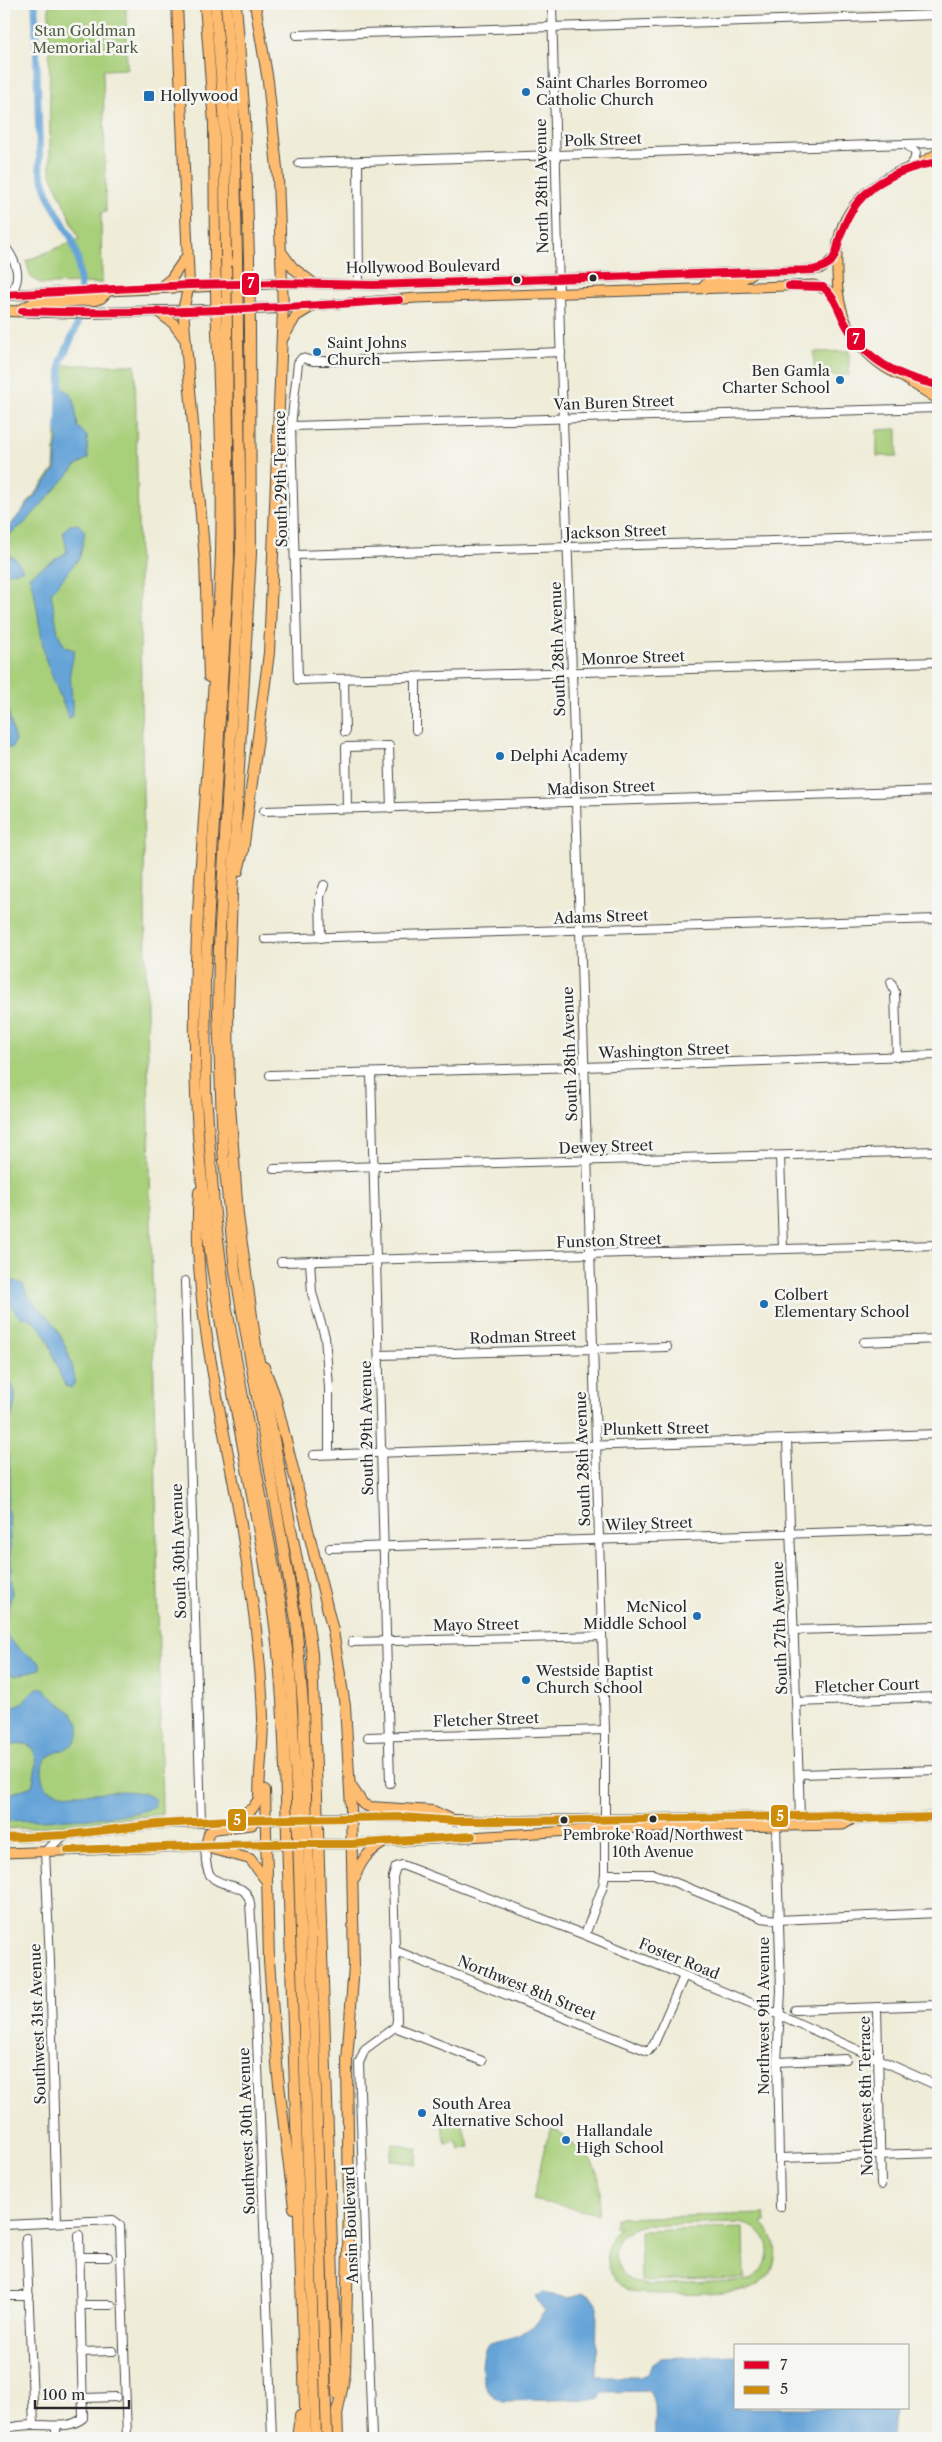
<svg xmlns="http://www.w3.org/2000/svg" width="942" height="2442" font-family="'Libre Caslon Text',serif">
  <rect width="100%" height="100%" fill="#f6f6f2"/>
  <filter id="ink" filterUnits="userSpaceOnUse"><feTurbulence type="fractalNoise" baseFrequency=".02" numOctaves="2"/><feDisplacementMap in="SourceGraphic" scale="10" xChannelSelector="R" yChannelSelector="G"/><feConvolveMatrix kernelMatrix="1 2 1 2 8 2 1 2 1" color-interpolation-filters="sRGB"/></filter>
  <filter id="wash" filterUnits="userSpaceOnUse"><feTurbulence type="fractalNoise" baseFrequency=".0096" numOctaves="4" result="noise"/><feDisplacementMap in="SourceGraphic" scale="20" xChannelSelector="R" yChannelSelector="G"/><feGaussianBlur stdDeviation="1.12" result="paint"/><feColorMatrix in="noise" values="0 0 0 0 0 0 0 0 0 0 0 0 0 0 0 0 0 1.4 0 .05"/><feComposite in="paint" operator="in"/></filter>
  <g filter="url(#wash)">
    <rect width="100%" height="100%" fill="#efecd8"/>
    <!-- green -->
    <g fill="#a8cf7a" stroke="#6a7d52" fill-rule="evenodd">
      <polygon points="49,4 126,4 127,69 103,70 106,212 101,213 102,283 41,284 31,277 26,261 79,239 50,172"/>
      <polygon points="849,351 849,375 814,376 814,352"/>
      <polygon points="59,365 135,365 162,1814 45,1827 4,1829 4,534 54,469"/>
      <polygon points="897,429 897,456 877,456 877,430"/>
      <polygon points="460,2120 470,2147 459,2149 457,2141 446,2143 442,2125"/>
      <path d="M552,2128C588,2152 607,2167 598,2214L533,2200L545,2145Z"/>
      <polygon points="392,2144 418,2149 416,2165 390,2160"/>
      <path d="M765,2214L766,2222L762,2223C784,2243 779,2277 750,2289C735,2293 648,2296 634,2292C621,2288 610,2276 608,2262C606,2248 610,2236 620,2227H615V2218ZM738,2223C773,2227 778,2262 750,2280L647,2285C611,2280 603,2238 637,2227C645,2224 656,2226 664,2225C689,2224 713,2224 738,2223Z"/>
      <polygon points="743,2228 744,2278 641,2281 640,2231"/>
    </g>
    <!-- water -->
    <g fill="#66a4d8" stroke="#486882">
      <polygon points="66,389 74,399 78,427 87,436 88,458 76,466 25,523 6,537 4,534 55,470 61,391"/>
      <polygon points="78,524 85,531 80,557 51,593 58,633 65,647 75,650 70,671 73,716 69,719 45,658 34,591 29,576 67,552 63,531 70,525"/>
      <polygon points="4,552 16,559 23,570 4,574"/>
      <polygon points="4,692 15,741 12,748 4,747"/>
      <path d="M11,1280L23,1284C32,1308 40,1305 53,1323C62,1336 77,1370 74,1384L71,1388L66,1386C52,1365 52,1327 26,1317L22,1318C10,1310 7,1295 7,1282Z"/>
      <path d="M4,1375C27,1395 7,1416 7,1440C7,1453 11,1466 10,1479C9,1493 5,1503 9,1518L12,1592L4,1627Z"/>
      <path d="M4,1628C9,1646 27,1653 40,1663V1669L18,1675L4,1674Z"/>
      <path d="M37,1688H44C52,1704 89,1713 77,1738C66,1760 30,1744 46,1788C80,1805 123,1779 155,1799V1806C128,1821 38,1819 4,1821V1796L32,1786L37,1763L34,1749L27,1744L4,1746V1712L22,1703Z"/>
      <path d="M542,2293L568,2298L584,2293L592,2296L597,2303L596,2377H640L648,2374L651,2365L661,2358L736,2355V2408H894L892,2438H655L654,2404L650,2391L602,2392L599,2399L504,2401C480,2396 478,2364 487,2344C513,2336 528,2338 544,2311L535,2296Z"/>
    </g>
    <g fill="none" stroke-linecap="round" stroke-linejoin="round">
      <!-- canal -->
      <polyline stroke="#66a4d8" stroke-width="7" points="35,4 40,170 50,200 72,239 78,260 81,292 77,326 61,361 59,431"/>
    </g>
  </g>
  <g filter="url(#ink)">
    <g fill="none" stroke-linecap="round" stroke-linejoin="round">
      <defs>
        <g id="minor">
          <polyline points="552,4 560,335 572,673 605,1730 605,1874 603,1886 585,1935"/>
          <polyline points="297,35 938,15"/>
          <polyline points="907,145 916,153 914,161 909,167"/>
          <polyline points="358,162 359,284"/>
          <polyline points="299,163 938,143"/>
          <path d="M4,245C16,261 24,278 9,295"/>
          <polyline points="561,352 336,361 313,361 302,358 298,363 291,426 298,680 938,662"/>
          <polyline points="291,426 938,408"/>
          <polyline points="295,555 938,536"/>
          <polyline points="416,678 416,730"/>
          <polyline points="344,680 345,732"/>
          <polyline points="347,808 346,747 389,746 391,808"/>
          <polyline points="264,811 938,791"/>
          <polyline points="321,938 320,897 324,885"/>
          <polyline points="265,939 938,919"/>
          <polyline points="891,982 895,992 897,1057"/>
          <polyline points="371,1073 390,1783"/>
          <polyline points="270,1075 584,1067 938,1055"/>
          <polyline points="780,1156 783,1249"/>
          <polyline points="274,1169 938,1151"/>
          <polyline points="310,1261 312,1293 325,1337 329,1388 329,1454"/>
          <polyline points="281,1262 938,1245"/>
          <polyline points="185,1281 201,1821"/>
          <polyline points="864,1342 938,1339"/>
          <polyline points="379,1355 667,1347"/>
          <polyline points="787,1439 800,1816"/>
          <polyline points="314,1455 938,1434"/>
          <polyline points="330,1548 938,1529"/>
          <polyline points="795,1630 938,1626"/>
          <polyline points="352,1642 602,1636"/>
          <polyline points="797,1702 938,1697"/>
          <polyline points="368,1737 605,1730"/>
          <polyline points="799,1774 938,1770"/>
          <polyline points="776,1825 781,1991 777,2062 780,2207"/>
          <path d="M205,1847C206,1856 205,1868 210,1875C222,1890 246,1880 250,1903L255,1986L272,2438"/>
          <polyline points="605,1874 654,1874 762,1918 777,1920 938,1913"/>
          <polyline points="396,1951 648,2051 654,2044 684,1976"/>
          <polyline points="877,2007 881,2185"/>
          <polyline points="795,2010 938,2005"/>
          <polyline points="395,2027 397,2021 393,1877 396,1867 402,1865 585,1935 780,2015 938,2086"/>
          <polyline points="395,2027 482,2061"/>
          <polyline points="777,2062 846,2059"/>
          <polyline points="780,2158 938,2153"/>
          <polyline points="57,2222 50,1961 45,1851 65,1835"/>
          <polyline points="4,2225 113,2220 120,2225 127,2438"/>
          <polyline points="26,2238 34,2425"/>
          <polyline points="80,2257 108,2257"/>
          <polyline points="4,2296 29,2296"/>
          <polyline points="82,2305 111,2305"/>
          <polyline points="81,2352 113,2351"/>
          <polyline points="84,2398 116,2397"/>
          <polyline points="56,2426 56,2438"/>
          <path d="M4,2428C13,2427 23,2425 32,2425C49,2424 68,2430 83,2418L79,2235"/>
          <polyline points="6,2428 6,2438"/>
          <polyline points="372,2438 359,2063 365,2049 395,2027"/>
        </g>
        <g id="major">
          <path d="M938,162C894,166 846,195 838,242C836,252 837,263 837,273C837,311 851,345 884,367C900,378 919,382 938,385"/>
          <polyline points="921,163 938,153"/>
          <polyline points="282,283 374,285 813,270 823,268 837,255"/>
          <polyline points="702,288 709,281 742,280 752,274"/>
          <polyline points="283,308 417,298 814,285 831,292 838,302"/>
          <polyline points="311,1818 403,1817 488,1821 800,1816 842,1815 858,1819 938,1817"/>
          <polyline points="4,1838 65,1835 158,1824 293,1819"/>
          <polyline points="205,1847 209,1832 216,1829 252,1825"/>
          <polyline points="4,1853 265,1844 351,1844 605,1829 843,1825 853,1819"/>
        </g>
        <g id="highway">
          <polyline points="177,4 189,285 183,310 205,561 209,677"/>
          <polyline points="205,4 214,124 215,257"/>
          <polyline points="215,4 224,112 226,257"/>
          <polyline points="226,4 234,109 237,258"/>
          <polyline points="236,4 245,120 249,259"/>
          <polyline points="282,253 293,268 313,283"/>
          <polyline points="161,287 171,279 187,256"/>
          <polyline points="4,295 282,283"/>
          <polyline points="20,310 34,303 95,300 101,298 108,291"/>
          <polyline points="4,311 88,313 283,308"/>
          <polyline points="157,311 173,323 185,339"/>
          <polyline points="250,328 251,553 232,893 228,1009 229,1091 238,1215 256,1345 303,1591 312,1654 317,1796"/>
          <path d="M217,331C220,405 223,479 221,553C215,734 189,913 196,1094C202,1265 242,1431 271,1599C282,1665 284,1732 286,1798"/>
          <polyline points="227,331 229,562 205,978 206,1093 214,1206 226,1304 282,1611 290,1672 297,1799"/>
          <polyline points="238,331 241,550 219,945 218,1012 223,1150 235,1271 296,1620 303,1706 306,1796"/>
          <polyline points="283,338 296,316 311,307"/>
          <polyline points="903,377 938,399"/>
          <polyline points="238,871 243,851 269,653 283,308 278,178 268,81 255,4"/>
          <path d="M199,1192C191,1299 222,1413 240,1518C250,1583 261,1651 263,1717C263,1745 259,1772 259,1799L252,1809L231,1820"/>
          <polyline points="264,1367 275,1396 333,1631 345,1706 351,1808 354,1965 347,2061 349,2208 345,2373 337,2415"/>
          <polyline points="351,1786 363,1804 370,1807 433,1811 455,1821"/>
          <polyline points="265,1790 269,1961 278,2076 294,2208"/>
          <polyline points="205,1847 250,1859 265,1879"/>
          <polyline points="319,1865 337,2394"/>
          <polyline points="299,1868 316,2438"/>
          <polyline points="309,1868 327,2438"/>
          <polyline points="288,1869 306,2438"/>
          <path d="M355,1877C361,1860 368,1852 383,1843"/>
          <polyline points="337,2409 338,2438"/>
          <polyline points="297,2438 300,2416"/>
        </g>
      </defs>
      <!-- minor casing -->
      <use href="#minor" stroke="#484845" stroke-width="10"/>
      <!-- major casing -->
      <use href="#major" stroke="#484845" stroke-width="11"/>
      <!-- highway casing -->
      <use href="#highway" stroke="#484845" stroke-width="12"/>
      <!-- minor -->
      <use href="#minor" stroke="#fff" stroke-width="8"/>
      <!-- major -->
      <use href="#major" stroke="#fdbc6f" stroke-width="9"/>
      <!-- highway -->
      <use href="#highway" stroke="#fdbc6f" stroke-width="10"/>
      <defs>
        <g id="highway-bridge">
          <polyline points="215,257 217,331"/>
          <polyline points="226,257 227,331"/>
          <polyline points="237,258 238,331"/>
          <polyline points="249,259 250,328"/>
          <polyline points="306,1796 309,1868"/>
          <polyline points="317,1796 319,1865"/>
          <polyline points="286,1798 288,1869"/>
          <polyline points="297,1799 299,1868"/>
        </g>
      </defs>
      <!-- highway-bridge casing -->
      <use href="#highway-bridge" stroke="#484845" stroke-width="12" stroke-linecap="butt"/>
      <!-- highway-bridge -->
      <use href="#highway-bridge" stroke="#fdbc6f" stroke-width="10"/>
      <defs>
        <g id="bus-1">
          <path d="M789,286L823,287C835,297 838,309 845,323C865,360 898,377 938,385"/>
          <path d="M4,295L189,285L282,283L374,285L813,270C838,265 835,253 841,234C845,223 850,212 857,203C877,178 907,167 938,162"/>
          <path d="M22,311C148,315 274,309 399,300"/>
        </g>
        <g id="bus-2">
          <polyline points="4,1838 65,1835 158,1824 231,1820 403,1817 455,1821 531,1821 842,1815 858,1819 938,1817"/>
          <polyline points="68,1850 265,1844 351,1844 472,1836"/>
        </g>
      </defs>
      <!-- bus-1 casing -->
      <use href="#bus-1" stroke="#f6f6f2" stroke-width="11"/>
      <!-- bus-2 casing -->
      <use href="#bus-2" stroke="#f6f6f2" stroke-width="11"/>
      <!-- bus-1 -->
      <use href="#bus-1" stroke="#e4002b" stroke-width="8"/>
      <!-- bus-2 -->
      <use href="#bus-2" stroke="#ce8d09" stroke-width="8"/>
    </g>
  </g>
  <!-- markers -->
  <g fill="#1f6fb2" stroke="#f6f6f2" stroke-width="2">
    <circle cx="526" cy="92" r="5"/>
    <rect x="143" y="90" width="12" height="12" rx="2.5"/>
    <circle cx="317" cy="352" r="5"/>
    <circle cx="840" cy="380" r="5"/>
    <circle cx="500" cy="756" r="5"/>
    <circle cx="764" cy="1304" r="5"/>
    <circle cx="697" cy="1616" r="5"/>
    <circle cx="526" cy="1680" r="5"/>
    <circle cx="422" cy="2113" r="5"/>
    <circle cx="566" cy="2140" r="5"/>
  </g>
  <g fill="#2b2b2b" stroke="#f6f6f2" stroke-width="2">
    <circle cx="593" cy="278" r="4.5"/>
    <circle cx="517" cy="280" r="4.5"/>
    <circle cx="653" cy="1819" r="4.5"/>
    <circle cx="564" cy="1820" r="4.5"/>
  </g>
  <g text-anchor="middle" stroke-width="5" stroke-linejoin="round" paint-order="stroke">
    <!-- bus labels -->
    <g font-size="14" fill="#2b2b2b" stroke="#f6f6f2">
      <text x="653" y="1840">Pembroke Road/Northwest<tspan x="653" dy="17">10th Avenue</tspan></text>
    </g>
    <!-- park labels -->
    <g font-size="15" fill="#505c43" stroke="#f6f6f2">
      <text x="85" y="36">Stan Goldman<tspan x="85" dy="17">Memorial Park</tspan></text>
    </g>
    <!-- poi labels -->
    <g font-size="15" fill="#2b2b2b" stroke="#f6f6f2" text-anchor="start">
      <text x="536" y="88">Saint Charles Borromeo<tspan x="536" dy="17">Catholic Church</tspan></text>
      <text x="160" y="101">Hollywood</text>
      <text x="327" y="348">Saint Johns<tspan x="327" dy="17">Church</tspan></text>
      <text x="830" y="376" text-anchor="end">Ben Gamla<tspan x="830" dy="17">Charter School</tspan></text>
      <text x="510" y="761">Delphi Academy</text>
      <text x="774" y="1300">Colbert<tspan x="774" dy="17">Elementary School</tspan></text>
      <text x="687" y="1612" text-anchor="end">McNicol<tspan x="687" dy="17">Middle School</tspan></text>
      <text x="536" y="1676">Westside Baptist<tspan x="536" dy="17">Church School</tspan></text>
      <text x="432" y="2109">South Area<tspan x="432" dy="17">Alternative School</tspan></text>
      <text x="576" y="2136">Hallandale<tspan x="576" dy="17">High School</tspan></text>
    </g>
    <!-- street labels -->
    <g font-size="15" fill="#2b2b2b" stroke="#f6f6f2">
      <text transform="translate(603 140) rotate(-2)" y="5">Polk Street</text>
      <text transform="translate(542 186) rotate(-91)" y="5">North 28th Avenue</text>
      <text transform="translate(423 267) rotate(-1)" y="5">Hollywood Boulevard</text>
      <text transform="translate(614 403) rotate(-2)" y="5">Van Buren Street</text>
      <text transform="translate(281 479) rotate(-91)" y="5">South 29th Terrace</text>
      <text transform="translate(616 532) rotate(-2)" y="5">Jackson Street</text>
      <text transform="translate(558 649) rotate(-92)" y="5">South 28th Avenue</text>
      <text transform="translate(633 658) rotate(-2)" y="5">Monroe Street</text>
      <text transform="translate(601 788) rotate(-2)" y="5">Madison Street</text>
      <text transform="translate(601 917) rotate(-2)" y="5">Adams Street</text>
      <text transform="translate(664 1051) rotate(-2)" y="5">Washington Street</text>
      <text transform="translate(570 1054) rotate(-92)" y="5">South 28th Avenue</text>
      <text transform="translate(606 1147) rotate(-2)" y="5">Dewey Street</text>
      <text transform="translate(609 1241) rotate(-2)" y="5">Funston Street</text>
      <text transform="translate(523 1337) rotate(-2)" y="5">Rodman Street</text>
      <text transform="translate(367 1428) rotate(-91)" y="5">South 29th Avenue</text>
      <text transform="translate(656 1429) rotate(-1)" y="5">Plunkett Street</text>
      <text transform="translate(583 1459) rotate(-92)" y="5">South 28th Avenue</text>
      <text transform="translate(649 1524) rotate(-2)" y="5">Wiley Street</text>
      <text transform="translate(179 1551) rotate(-92)" y="5">South 30th Avenue</text>
      <text transform="translate(476 1625) rotate(-1)" y="5">Mayo Street</text>
      <text transform="translate(780 1628) rotate(-92)" y="5">South 27th Avenue</text>
      <text transform="translate(867 1686) rotate(-2)" y="5">Fletcher Court</text>
      <text transform="translate(486 1720) rotate(-2)" y="5">Fletcher Street</text>
      <text transform="translate(679 1959) rotate(22)" y="5">Foster Road</text>
      <text transform="translate(527 1988) rotate(22)" y="5">Northwest 8th Street</text>
      <text transform="translate(764 2016) rotate(-90)" y="5">Northwest 9th Avenue</text>
      <text transform="translate(38 2024) rotate(-92)" y="5">Southwest 31st Avenue</text>
      <text transform="translate(866 2096) rotate(-91)" y="5">Northwest 8th Terrace</text>
      <text transform="translate(247 2131) rotate(-92)" y="5">Southwest 30th Avenue</text>
      <text transform="translate(351 2225) rotate(-92)" y="5">Ansin Boulevard</text>
    </g>
  </g>
  <g stroke="#f6f6f2" stroke-width="2">
    <rect x="241" y="272" width="19" height="24" rx="5" fill="#e4002b"/>
    <rect x="846" y="327" width="20" height="24" rx="5" fill="#e4002b"/>
    <rect x="770" y="1804" width="19" height="24" rx="5" fill="#ce8d09"/>
    <rect x="227" y="1808" width="20" height="24" rx="5" fill="#ce8d09"/>
  </g>
  <g font-size="14" text-anchor="middle" font-weight="bold" fill="#fff">
    <text x="251" y="288">7</text>
    <text x="856" y="344">7</text>
    <text x="780" y="1821">5</text>
    <text x="237" y="1825">5</text>
  </g>
  <!-- margin -->
  <rect width="942" height="2442" fill="none" stroke="#f6f6f2" stroke-width="20"/>
  <!-- legend -->
  <rect x="734" y="2344" width="175" height="65" fill="#f6f6f2" stroke="#a5a5a2"/>
  <rect x="744" y="2361" width="25" height="8" fill="#e4002b" stroke="#a5a5a2"/>
  <text x="780" y="2370" font-size="15" fill="#2b2b2b">7</text>
  <rect x="744" y="2386" width="25" height="8" fill="#ce8d09" stroke="#a5a5a2"/>
  <text x="780" y="2394" font-size="15" fill="#2b2b2b">5</text>
  <!-- scale -->
  <path d="M35 2400v8h94v-8" fill="none" stroke="#2b2b2b" stroke-width="2.5"/>
  <text x="42" y="2400" font-size="15" fill="#2b2b2b" stroke="#f6f6f2" stroke-width="4" paint-order="stroke">100 m</text>
</svg>
